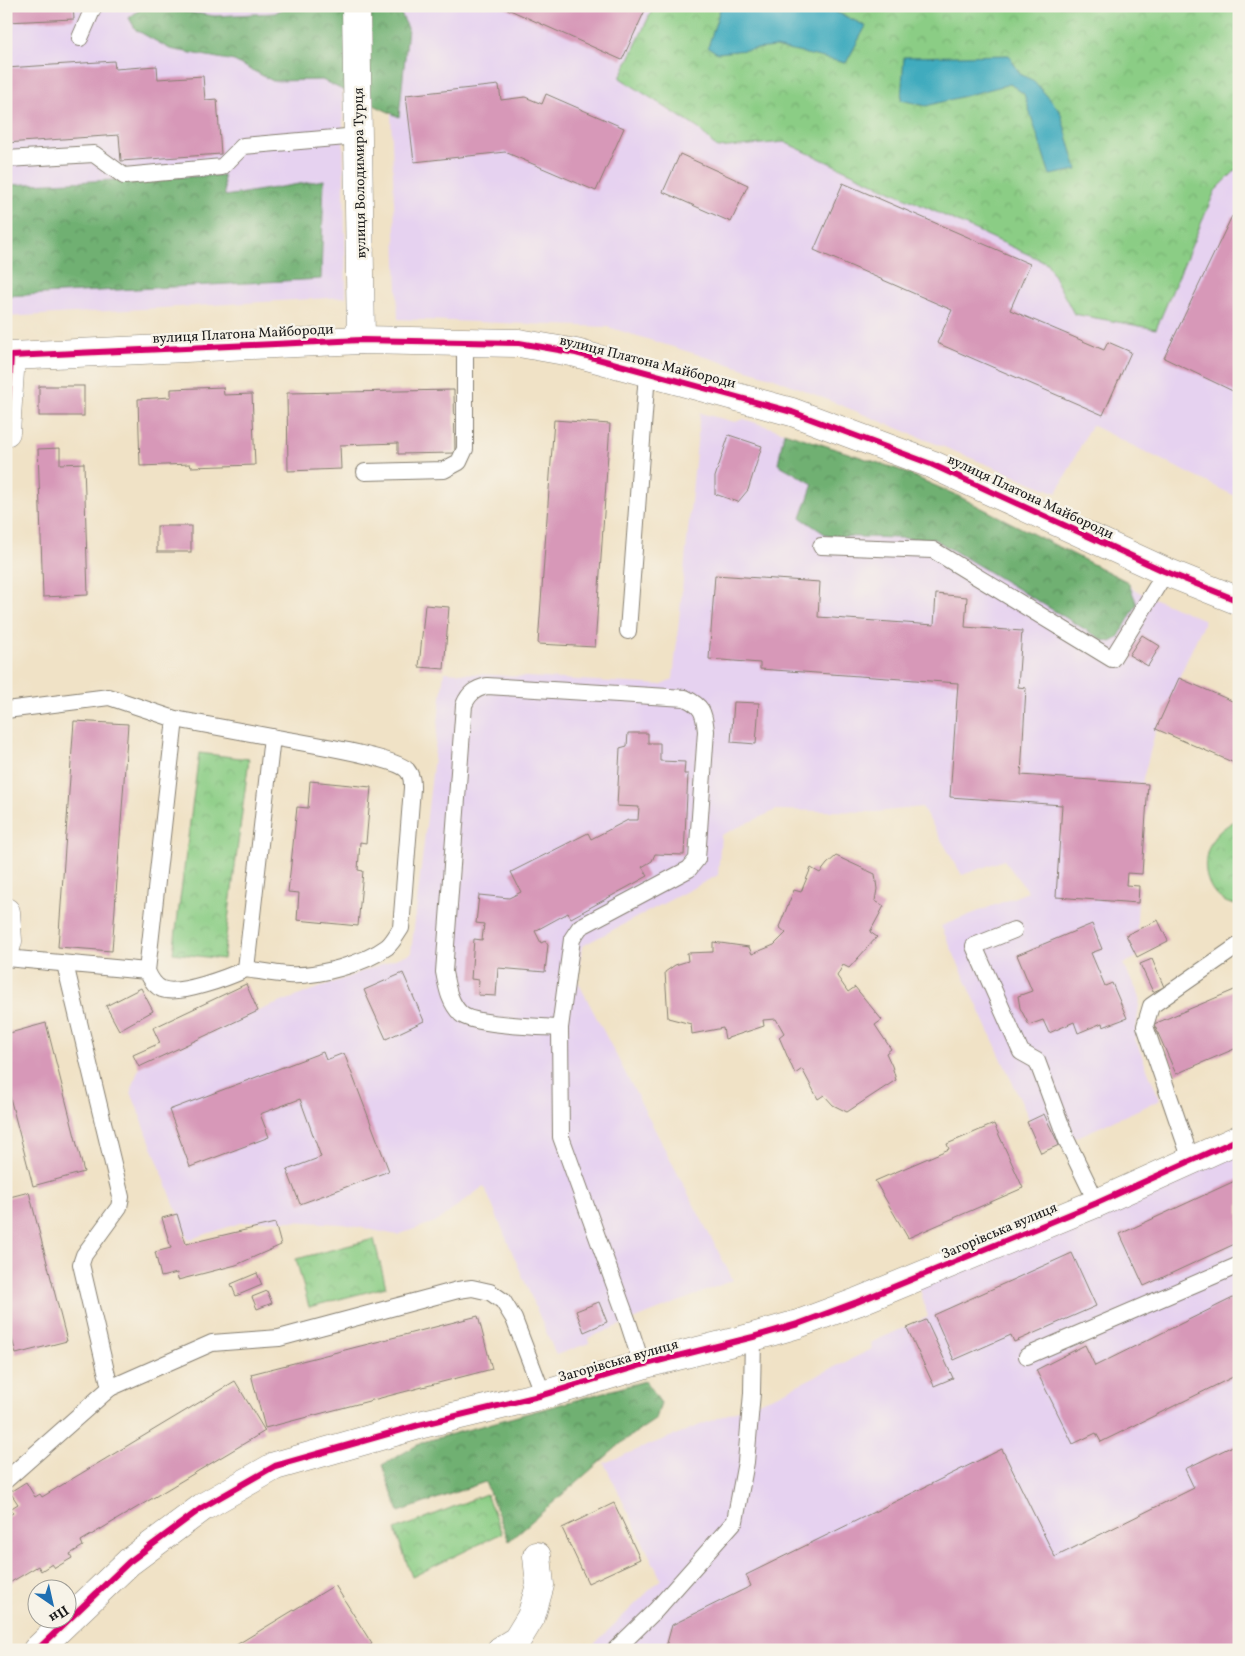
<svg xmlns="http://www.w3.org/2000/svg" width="1245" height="1656" font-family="Vollkorn,serif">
  <defs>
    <pattern id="forest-crowns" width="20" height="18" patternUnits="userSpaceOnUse" patternTransform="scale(1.25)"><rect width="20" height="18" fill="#70b072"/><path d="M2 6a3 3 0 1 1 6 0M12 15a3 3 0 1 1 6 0" fill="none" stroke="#5b8e5d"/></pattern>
    <pattern id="park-crowns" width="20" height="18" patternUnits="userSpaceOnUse" patternTransform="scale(1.25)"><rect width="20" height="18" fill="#8bcd85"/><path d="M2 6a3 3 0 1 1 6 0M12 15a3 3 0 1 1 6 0" fill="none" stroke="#77af72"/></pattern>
  </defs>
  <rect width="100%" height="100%" fill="#f7f3e8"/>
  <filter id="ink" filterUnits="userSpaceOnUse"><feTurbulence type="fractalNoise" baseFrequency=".02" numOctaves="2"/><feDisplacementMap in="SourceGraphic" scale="10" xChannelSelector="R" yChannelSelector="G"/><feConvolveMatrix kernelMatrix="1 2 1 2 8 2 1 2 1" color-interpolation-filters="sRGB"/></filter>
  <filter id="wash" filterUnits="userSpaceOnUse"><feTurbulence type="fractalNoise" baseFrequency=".0096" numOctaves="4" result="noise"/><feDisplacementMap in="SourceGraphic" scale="20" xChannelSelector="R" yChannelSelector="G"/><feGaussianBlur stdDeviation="1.12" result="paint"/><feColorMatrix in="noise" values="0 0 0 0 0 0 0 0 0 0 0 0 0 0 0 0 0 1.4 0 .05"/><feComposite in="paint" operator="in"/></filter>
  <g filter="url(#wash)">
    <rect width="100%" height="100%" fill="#f0e2c6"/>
    <!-- built -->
    <g fill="#e6d2f0">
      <polygon points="6,6 341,6 346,297 6,317"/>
      <polygon points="402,6 1239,6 1239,498 1091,425 1057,493 774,378 608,327 398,319 389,55"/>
      <polygon points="700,413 735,422 744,419 897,469 954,494 1128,582 1134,590 1205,620 1156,729 1142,783 1148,784 1142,874 1127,873 1126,885 1139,886 1137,918 1137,957 1123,964 1140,997 1135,1039 1160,1100 1041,1153 1027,1122 1030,1121 941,926 1028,892 1004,860 962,875 922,807 876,812 776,810 721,835 718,875 582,946 577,980 733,1280 588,1338 589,1343 556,1355 484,1186 438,1221 397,1235 343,1224 271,1220 240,1223 188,1240 131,1092 139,1067 258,1011 411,953 444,672 662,685 673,679"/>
      <polygon points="1239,1147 1239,1650 588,1650 661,1579 604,1463 781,1393 872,1349 870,1343 928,1317 919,1286"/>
    </g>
    <!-- forest -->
    <g fill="url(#forest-crowns)" stroke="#466647">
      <polygon points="144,6 215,16 275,13 287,6 397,6 408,28 399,117 322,80 273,81 234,61 170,49 136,30 129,18"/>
      <polygon points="223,175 225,196 324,180 321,279 6,296 6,185"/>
      <polygon points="784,432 897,469 954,494 1128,582 1137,604 1118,638 1111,642 1103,640 934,539 828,536 801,518 813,484 778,464"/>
      <polygon points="645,1381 661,1403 656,1419 625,1440 509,1541 485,1482 399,1512 382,1465 423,1442"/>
    </g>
    <!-- park -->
    <g fill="url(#park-crowns)" stroke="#547450">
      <polygon points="654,6 1239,6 1239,167 1215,191 1156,329 1074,314 1047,263 784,142 717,148 699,129 620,78"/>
      <polygon points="199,753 249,759 223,959 173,953"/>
      <path d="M1239,818V906C1234,904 1228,904 1224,901C1205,889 1201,864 1210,845C1215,832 1228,825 1239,818Z"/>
      <polygon points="374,1239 386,1287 309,1307 296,1259"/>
      <polygon points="486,1494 502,1533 412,1577 395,1530"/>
    </g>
    <!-- water -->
    <g fill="#3fabbe" stroke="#2e646d">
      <polygon points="721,6 823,6 866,26 846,63 775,47 717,53 708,47"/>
      <polygon points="1009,55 1020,74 1034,81 1060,111 1077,170 1050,175 1024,94 1010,84 926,106 901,100 904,57"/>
    </g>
    <g id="blocks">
      <!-- building -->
      <g fill="#d798b8">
        <polygon points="6,6 73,6 74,19 6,22"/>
        <polygon points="501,6 647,6 622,60"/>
        <polygon points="114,61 115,69 157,66 158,79 203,76 205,100 217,99 221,154 121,161 119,135 6,143 6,68"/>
        <polygon points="499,85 501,100 525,97 542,104 546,94 624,128 596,191 505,152 414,162 406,95"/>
        <polygon points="680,154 748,185 731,222 663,192"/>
        <polygon points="843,183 1030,264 1010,310 1104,350 1108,342 1131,352 1103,415 937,343 952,310 814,250"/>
        <polygon points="1232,216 1239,220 1239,394 1164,358"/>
        <rect x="39" y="386" width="45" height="30"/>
        <polygon points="223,387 224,395 252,394 255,465 191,467 190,464 140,466 138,399 171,397 171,389"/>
        <polygon points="454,390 455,453 398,454 398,443 340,445 341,469 288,471 287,393"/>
        <polygon points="554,420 610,424 595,647 538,644"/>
        <polygon points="729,435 762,446 748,490 738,502 715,494 715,477"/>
        <polygon points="60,448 60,464 84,463 88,595 43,597 38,449"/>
        <rect x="157" y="526" width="34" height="26"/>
        <polygon points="715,575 820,582 818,617 934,625 936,594 967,597 965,627 1022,631 1018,687 1026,688 1021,775 1148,784 1142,874 1127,873 1126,885 1139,886 1138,903 1056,897 1062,805 950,797 958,683 760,669 760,663 709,659"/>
        <polygon points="425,605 449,607 444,669 419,667"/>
        <polygon points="1142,635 1160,646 1148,666 1129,655"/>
        <polygon points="1179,678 1239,704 1239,765 1156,729"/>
        <polygon points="734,702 759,703 756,744 731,742"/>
        <polygon points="74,721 128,724 112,951 58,947"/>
        <polygon points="628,733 648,733 648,743 660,743 660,761 685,762 684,774 688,774 684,855 655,854 652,861 642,867 648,876 571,918 568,913 535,931 541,943 545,941 548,945 545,972 498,968 496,996 478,995 479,980 471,979 474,939 482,940 484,924 476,923 479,895 509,898 521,892 511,872 588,833 591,839 628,820 638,820 639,807 617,806 620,748 627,746"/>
        <polygon points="310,781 371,787 366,843 360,842 358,870 363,871 358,926 297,920 299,893 288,892 297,807 308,808"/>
        <polygon points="836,856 875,874 877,889 875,901 884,906 870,932 877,937 849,968 843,965 837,976 848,992 855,987 882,1020 875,1025 891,1049 886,1053 892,1066 896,1080 847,1112 833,1105 824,1095 818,1099 802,1069 795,1074 779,1037 784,1033 776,1019 763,1020 764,1026 725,1039 723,1028 692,1034 691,1024 668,1018 665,972 675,965 688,961 687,953 713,952 713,942 749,947 752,954 774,945 786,933 779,927 794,890 801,892 811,868 820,873 827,864"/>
        <polygon points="1158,920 1168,941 1137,957 1126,935"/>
        <polygon points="1092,924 1102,949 1091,953 1105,986 1112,983 1127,1018 1103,1027 1102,1023 1078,1033 1074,1022 1049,1033 1043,1020 1029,1025 1020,1008 1018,996 1032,991 1017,955"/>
        <polygon points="1152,959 1164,987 1153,992 1140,964"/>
        <polygon points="403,973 424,1021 386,1039 364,990"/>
        <polygon points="246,984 258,1011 139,1067 133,1055 160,1043 153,1028"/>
        <polygon points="141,988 153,1011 119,1030 106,1006"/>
        <polygon points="1239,988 1239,1047 1176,1074 1154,1024"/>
        <polygon points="46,1023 84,1172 33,1186 6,1082 6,1034"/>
        <polygon points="323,1052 326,1060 344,1053 389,1171 300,1204 287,1170 321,1157 300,1099 260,1114 269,1137 190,1167 169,1110"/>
        <polygon points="1044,1114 1059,1145 1041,1153 1027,1122"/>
        <polygon points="994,1124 1023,1188 908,1238 875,1181 949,1149 947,1144"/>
        <polygon points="1239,1179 1239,1242 1144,1286 1120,1234"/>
        <polygon points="29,1192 67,1341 16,1354 6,1315 6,1198"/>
        <polygon points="177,1214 186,1244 275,1223 281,1245 236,1265 178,1280 177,1273 161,1277 155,1252 171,1248 162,1218"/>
        <polygon points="1072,1253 1096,1306 1014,1342 1011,1335 954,1360 934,1315"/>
        <polygon points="257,1273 262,1285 236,1296 231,1284"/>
        <polygon points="267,1291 272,1303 257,1309 252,1297"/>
        <polygon points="1239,1295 1239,1374 1101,1442 1096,1433 1073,1444 1036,1370 1085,1345 1095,1366"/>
        <polygon points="599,1302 607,1322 584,1332 576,1311"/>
        <polygon points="478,1316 492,1369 265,1428 251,1374"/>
        <polygon points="926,1320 953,1378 934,1386 907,1328"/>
        <polygon points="235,1381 265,1431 81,1541 83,1546 70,1554 72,1558 55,1568 52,1564 41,1571 38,1566 6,1585 6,1517 13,1513 10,1509 18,1504 10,1492 26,1482 35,1497 40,1494 42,1497"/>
        <polygon points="1239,1443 1239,1650 667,1650 666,1647 672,1625 751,1586 746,1575 1002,1449 1055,1557 1194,1488 1185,1469"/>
        <polygon points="614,1503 640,1559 588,1583 562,1528"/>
        <polygon points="335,1585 372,1644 362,1650 228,1650"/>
      </g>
    </g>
  </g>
  <g filter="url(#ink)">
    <use href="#blocks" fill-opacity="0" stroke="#867f71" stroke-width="1"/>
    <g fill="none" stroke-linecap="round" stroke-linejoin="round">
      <defs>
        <g id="lane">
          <polyline points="80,38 94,6"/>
          <polyline points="6,159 94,154 124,176 222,167 243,146 358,136"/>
          <polyline points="365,472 444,470 459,462 465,449 465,342"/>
          <polyline points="821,546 933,550 1112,659 1159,583 1164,571"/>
          <polyline points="628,631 647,373"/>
          <polyline points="6,710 109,697 175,719 272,737"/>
          <path d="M175,719L147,971C150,978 154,986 162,989C179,996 229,977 246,969L272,737C296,742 393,756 407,770C412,776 412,781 412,788L401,928C397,934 393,942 387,947C364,964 317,977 288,975C274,974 260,971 246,969"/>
          <polyline points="1014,930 974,946 1021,1052 1037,1061 1067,1141 1097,1203"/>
          <polyline points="6,958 147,971"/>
          <polyline points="65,964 121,1197 119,1207 84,1255 81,1264 110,1388"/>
          <path d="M560,1028L572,939L580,927L689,869L697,859L706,731C704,712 702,706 685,698L487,686C475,689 469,693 464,705L444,972C447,987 449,1002 461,1014C473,1025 542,1027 560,1028L561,1137L628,1322L642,1365"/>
          <polyline points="1191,1160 1145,1026 1151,1006 1239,945"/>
          <polyline points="1027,1356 1239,1265"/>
          <polyline points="6,1480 110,1388 212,1343 279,1338 458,1290 472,1288 490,1292 503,1301 514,1319 543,1395"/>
          <polyline points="615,1650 656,1610 735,1521 746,1462 752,1393 753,1337"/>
        </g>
        <g id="street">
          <polyline points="356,6 361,340"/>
          <polyline points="6,432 11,356 361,340 519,343 576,353 792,412 931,464 1164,571 1239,601"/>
          <polyline points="6,912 8,941 6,948"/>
          <polyline points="37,1650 129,1562 203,1507 275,1466 419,1425 543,1395 642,1365 753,1337 798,1324 857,1302 1097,1203 1239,1139"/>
          <polyline points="501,1650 517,1640 531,1617 540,1585 537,1556"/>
        </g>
      </defs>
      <!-- lane casing -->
      <use href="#lane" stroke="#867f71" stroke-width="18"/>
      <!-- street casing -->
      <use href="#street" stroke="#867f71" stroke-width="29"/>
      <!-- lane -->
      <use href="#lane" stroke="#fff" stroke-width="16"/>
      <!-- street -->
      <use href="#street" stroke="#fff" stroke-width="28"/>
      <!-- quiet -->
      <polyline stroke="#8e44ad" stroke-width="5" stroke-dasharray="10 5" stroke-linecap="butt" points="6,912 8,941 6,948"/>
      <defs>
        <g id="cycleway">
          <polyline points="6,432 11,356 361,340 519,343 576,353 792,412 931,464 1164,571 1239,601"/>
          <polyline points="37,1650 129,1562 203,1507 275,1466 419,1425 543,1395 642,1365 753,1337 798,1324 857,1302 1097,1203 1239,1139"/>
        </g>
      </defs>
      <!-- cycleway casing -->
      <use href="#cycleway" stroke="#f7f3e8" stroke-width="9"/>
      <!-- cycleway -->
      <use href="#cycleway" stroke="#d6006c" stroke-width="6"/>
    </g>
  </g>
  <g text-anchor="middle" stroke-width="5" stroke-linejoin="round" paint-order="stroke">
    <!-- street labels -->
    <g font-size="14" fill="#1c1c1c" stroke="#f7f3e8">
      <text transform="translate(359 173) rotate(-91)" y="5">вулиця Володимира Турця</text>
      <text transform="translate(243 333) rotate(-3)" y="5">вулиця Платона Майбороди</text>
      <text transform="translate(648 361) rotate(14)" y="5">вулиця Платона Майбороди</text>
      <text transform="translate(1031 496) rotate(25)" y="5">вулиця Платона Майбороди</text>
      <text transform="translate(999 1230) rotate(-23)" y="5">Загорівська вулиця</text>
      <text transform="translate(618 1360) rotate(-16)" y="5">Загорівська вулиця</text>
    </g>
  </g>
  <!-- margin -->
  <rect width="1245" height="1656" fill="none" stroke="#f7f3e8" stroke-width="25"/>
  <!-- north arrow -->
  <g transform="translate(52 1604) rotate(146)"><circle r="24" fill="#f7f3e8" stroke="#9f9d96"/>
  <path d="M0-4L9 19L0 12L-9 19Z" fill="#1f6fb2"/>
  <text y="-8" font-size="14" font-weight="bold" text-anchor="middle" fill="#1c1c1c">Пн</text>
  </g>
</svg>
